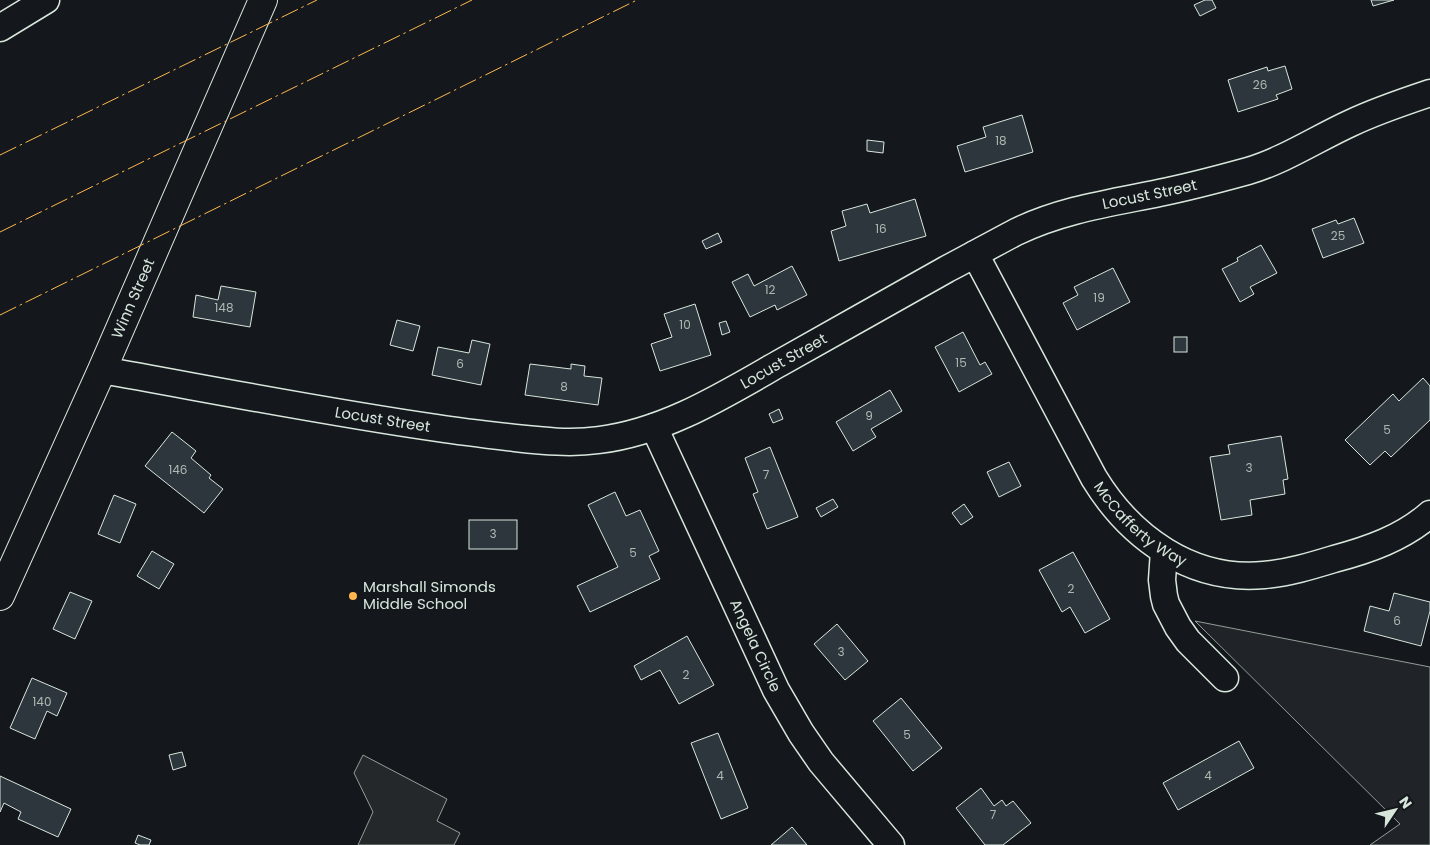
<svg xmlns="http://www.w3.org/2000/svg" width="1430" height="845" font-family="Poppins,sans-serif">
  <rect width="100%" height="100%" fill="#14181c"/>
  <!-- green -->
  <polygon fill="#202428" stroke="#939e99" points="1195,621 1430,667 1430,845 1370,845 1400,824"/>
  <!-- parking -->
  <polygon fill="#24282b" stroke="#939e99" points="363,755 447,799 437,821 460,833 454,845 358,845 373,812 354,773"/>
  <!-- building -->
  <g fill="#2c363c" stroke="#d8e6dc">
    <polygon points="1205,0 1212,0 1216,8 1200,16 1194,5"/>
    <polygon points="1371,0 1394,0 1373,6"/>
    <polygon points="1285,66 1292,89 1276,95 1278,99 1238,112 1228,80 1267,67 1268,71"/>
    <polygon points="1022,115 1033,152 965,172 957,146 986,137 983,127"/>
    <polygon points="867,140 884,142 883,153 867,151"/>
    <polygon points="915,199 926,236 839,261 831,231 846,226 842,211 867,204 870,213"/>
    <polygon points="1354,218 1364,243 1323,258 1312,229 1336,220 1338,224"/>
    <polygon points="718,233 722,242 706,249 702,241"/>
    <polygon points="1261,245 1277,273 1250,287 1254,294 1240,302 1222,269 1238,261 1237,258"/>
    <polygon points="792,266 807,295 777,310 775,305 750,317 732,282 748,274 754,286"/>
    <polygon points="1113,268 1130,302 1077,330 1063,303 1078,295 1074,287"/>
    <polygon points="221,286 256,292 250,327 193,317 196,295 218,300"/>
    <polygon points="695,304 711,355 660,371 651,344 672,337 664,314"/>
    <polygon points="397,320 420,326 413,351 390,345"/>
    <polygon points="726,321 730,332 722,335 719,323"/>
    <polygon points="963,332 980,365 985,362 992,374 959,392 935,347"/>
    <rect x="1174" y="337" width="13" height="15"/>
    <polygon points="472,340 490,344 481,385 432,375 438,347 469,353"/>
    <polygon points="530,364 571,369 571,364 585,366 584,376 602,378 598,405 525,395"/>
    <polygon points="1423,378 1430,386 1430,420 1391,457 1385,451 1370,465 1345,440 1393,394 1399,401"/>
    <polygon points="890,390 902,411 871,429 876,437 853,451 836,422"/>
    <polygon points="779,409 783,419 773,423 769,414"/>
    <polygon points="172,432 196,451 191,458 211,475 209,478 223,489 204,513 145,466"/>
    <polygon points="1281,436 1288,479 1283,480 1285,494 1250,500 1252,515 1221,520 1210,457 1230,454 1228,445"/>
    <polygon points="770,447 798,517 767,529 753,494 758,492 745,458"/>
    <polygon points="1009,462 1021,486 999,497 987,472"/>
    <polygon points="615,492 626,516 640,510 659,551 649,556 660,579 590,612 577,586 618,567 588,505"/>
    <polygon points="114,495 136,504 120,543 98,534"/>
    <polygon points="833,499 838,507 821,517 816,508"/>
    <polygon points="964,504 973,517 961,525 952,513"/>
    <rect x="469" y="520" width="48" height="29"/>
    <polygon points="152,551 174,564 159,589 137,576"/>
    <polygon points="1073,552 1110,619 1085,633 1070,607 1062,612 1039,570"/>
    <polygon points="70,592 92,601 75,639 53,629"/>
    <polygon points="1394,593 1430,602 1430,611 1421,646 1364,631 1370,606 1389,611"/>
    <polygon points="837,624 868,661 845,680 814,644"/>
    <polygon points="687,636 714,685 679,704 660,670 641,680 634,666"/>
    <polygon points="32,678 67,693 57,716 47,711 35,739 10,728"/>
    <polygon points="901,698 942,748 913,771 873,721"/>
    <polygon points="718,733 748,808 721,819 691,743"/>
    <polygon points="1239,741 1254,768 1178,810 1163,783"/>
    <polygon points="182,752 186,766 173,770 169,755"/>
    <polygon points="0,776 71,809 58,837 18,819 21,812 4,803 0,812"/>
    <polygon points="981,788 994,806 1002,800 1006,806 1013,801 1031,823 1003,845 985,845 956,808"/>
    <polygon points="792,827 807,845 771,845"/>
    <polygon points="138,835 151,840 149,845 140,845 135,843"/>
  </g>
  <g fill="none" stroke-linecap="round" stroke-linejoin="round">
    <defs>
      <g id="minor">
        <polyline points="0,28 46,0"/>
        <path id="s1" d="M975,254L1094,478C1130,537 1191,582 1264,575C1288,573 1311,566 1334,559C1368,550 1403,538 1430,514"/>
        <path id="s2" d="M102,370C214,390 325,412 437,428C463,432 489,435 515,438C543,441 571,444 599,440C665,432 724,395 780,363C836,332 891,300 947,269C970,257 993,244 1016,232C1061,210 1110,203 1159,193C1189,187 1219,179 1248,171C1285,160 1316,139 1351,123C1376,111 1403,102 1430,93"/>
        <path id="s3" d="M654,427L776,690L801,733L821,762L891,845"/>
        <polyline points="1164,551 1162,580 1164,596 1166,604 1178,627 1188,641 1225,678"/>
      </g>
      <g id="major">
        <path id="s4" d="M0,596L102,370L263,0"/>
      </g>
    </defs>
    <!-- minor casing -->
    <use href="#minor" stroke="#d8e6dc" stroke-width="29"/>
    <!-- major casing -->
    <use href="#major" stroke="#d8e6dc" stroke-width="30"/>
    <!-- minor -->
    <use href="#minor" stroke="#14181c" stroke-width="26"/>
    <!-- major -->
    <use href="#major" stroke="#14181c" stroke-width="28"/>
    <!-- power -->
    <g stroke="#ffb74d" stroke-width="1" stroke-dasharray="18 4 2.5 4" stroke-linecap="butt">
      <polyline points="0,155 317,0"/>
      <polyline points="0,232 472,0"/>
      <polyline points="0,315 637,0"/>
    </g>
  </g>
  <!-- markers -->
  <circle fill="#ffb74d" stroke="#14181c" stroke-width="2" cx="353" cy="596" r="5"/>
  <g text-anchor="middle" stroke-width="4" stroke-linejoin="round" paint-order="stroke">
    <!-- number labels -->
    <g font-size="12" fill="#adbab4">
      <text x="1260" y="89">26</text>
      <text x="1001" y="145">18</text>
      <text x="881" y="233">16</text>
      <text x="1338" y="240">25</text>
      <text x="770" y="294">12</text>
      <text x="1099" y="302">19</text>
      <text x="224" y="312">148</text>
      <text x="685" y="329">10</text>
      <text x="961" y="367">15</text>
      <text x="460" y="368">6</text>
      <text x="564" y="391">8</text>
      <text x="869" y="420">9</text>
      <text x="1387" y="434">5</text>
      <text x="1249" y="472">3</text>
      <text x="178" y="474">146</text>
      <text x="766" y="479">7</text>
      <text x="493" y="538">3</text>
      <text x="633" y="557">5</text>
      <text x="1071" y="593">2</text>
      <text x="1397" y="625">6</text>
      <text x="841" y="656">3</text>
      <text x="686" y="679">2</text>
      <text x="42" y="706">140</text>
      <text x="907" y="739">5</text>
      <text x="720" y="780">4</text>
      <text x="1208" y="780">4</text>
      <text x="993" y="819">7</text>
    </g>
    <!-- street labels -->
    <g font-size="15" fill="#d8e6dc" stroke="#14181c">
      <text dy="5" stroke="none"><textPath href="#s2" startOffset="1110">Locust Street</textPath></text>
      <text dy="5" stroke="none"><textPath href="#s4" startOffset="326">Winn Street</textPath></text>
      <text dy="5" stroke="none"><textPath href="#s2" startOffset="705">Locust Street</textPath></text>
      <text dy="5" stroke="none"><textPath href="#s2" startOffset="285">Locust Street</textPath></text>
      <text dy="5" stroke="none"><textPath href="#s1" startOffset="320">McCafferty Way</textPath></text>
      <text dy="5" stroke="none"><textPath href="#s3" startOffset="241">Angela Circle</textPath></text>
    </g>
    <!-- poi labels -->
    <g font-size="15" fill="#d8e6dc" stroke="#14181c" text-anchor="start">
      <text x="363" y="592">Marshall Simonds<tspan x="363" dy="17">Middle School</tspan></text>
    </g>
  </g>
  <!-- north arrow -->
  <g transform="translate(1395 810) rotate(55)" stroke="#14181c" stroke-width="4" paint-order="stroke">
  <path d="M0-4L9 19L0 12L-9 19Z" fill="#d8e6dc"/>
  <text y="-8" font-size="14" font-weight="bold" text-anchor="middle" fill="#d8e6dc">N</text>
  </g>
</svg>
